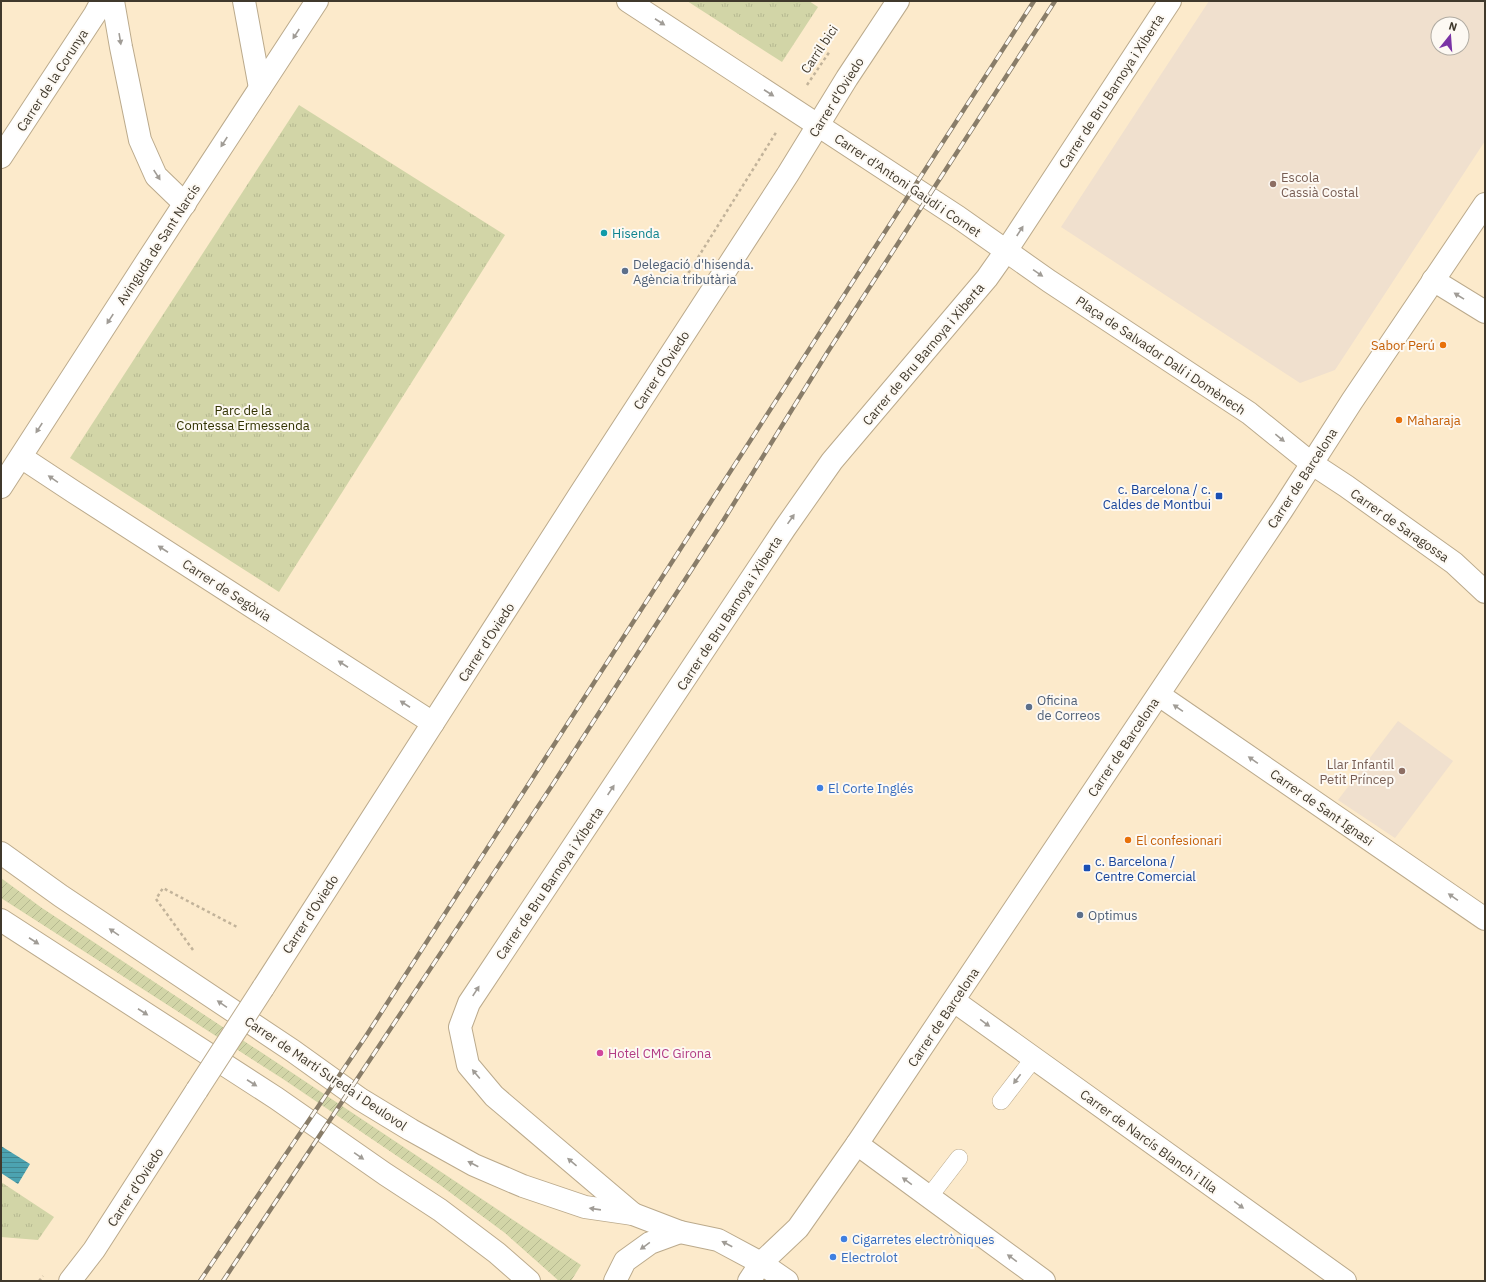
<svg xmlns="http://www.w3.org/2000/svg" width="1486" height="1282" font-family="'IBM Plex Sans',sans-serif">
  <defs>
    <pattern id="park-tufts" width="24" height="20" patternUnits="userSpaceOnUse"><rect width="24" height="20" fill="#d2d5a7"/><path d="M3 7l-1-3M5 7V3M7 7l1-3M15 17l-1-3M17 17v-4M19 17l1-3" fill="none" stroke="#b5b890"/></pattern>
    <pattern id="garden-furrows" width="10" height="10" patternUnits="userSpaceOnUse"><rect width="10" height="10" fill="#d2d5a7"/><path d="M-1 1l2-2M0 10L10 0M9 11l2-2" fill="none" stroke="#b5b890"/></pattern>
    <pattern id="water-rules" width="6" height="5" patternUnits="userSpaceOnUse"><rect width="6" height="5" fill="#4ca3b1"/><path d="M0 2.5h6" fill="none" stroke="#418690"/></pattern>
  </defs>
  <rect width="100%" height="100%" fill="#fceacb"/>
  <!-- education -->
  <g fill="#f0e0ce" fill-rule="evenodd">
    <path d="M1209,1H1485V141L1335,370L1300,383L1061,227ZM1438,24H1462V48H1438Z"/>
    <polygon points="1398,721 1453,761 1395,838 1338,800"/>
  </g>
  <!-- park -->
  <g fill="url(#park-tufts)">
    <polygon points="687,1 809,1 818,7 782,62"/>
    <polygon points="299,105 505,235 279,592 70,458"/>
    <polygon points="1,1182 54,1217 38,1240 1,1237"/>
  </g>
  <!-- garden -->
  <polygon fill="url(#garden-furrows)" points="1,878 42,908 285,1068 581,1265 571,1281 559,1281 505,1233 440,1185 283,1079 1,898"/>
  <!-- water -->
  <polygon fill="url(#water-rules)" points="1,1146 30,1164 18,1184 1,1173"/>
  <g fill="none" stroke-linecap="round" stroke-linejoin="round">
    <defs>
      <g id="service">
        <polyline points="1001,1101 1034,1058"/>
        <polyline points="929,1197 959,1158"/>
      </g>
      <polyline id="pedestrian" points="244,1 260,88"/>
      <g id="minor">
        <polyline points="113,1 121,47 140,140 156,176 185,204"/>
        <polyline points="628,1 958,217 1049,281 1249,413 1311,463 1346,486 1454,563 1485,592"/>
        <polyline points="1,157 95,14 102,1"/>
        <polyline points="1433,280 1485,312"/>
        <polyline points="21,457 74,492 433,723"/>
        <polyline points="1,487 147,261 317,1"/>
        <polyline points="1159,695 1485,919"/>
        <polyline points="1,853 61,896 293,1051 360,1099 411,1130 474,1165 523,1186 585,1207 633,1214 680,1232 718,1240 761,1263 787,1281"/>
        <polyline points="1,920 276,1098 385,1174 440,1210 497,1253 529,1281"/>
        <polyline points="954,1001 1345,1281"/>
        <polyline points="857,1144 1044,1281"/>
        <polyline points="633,1214 494,1096 468,1065 460,1027 469,1003 785,528 832,461 987,278 1006,251 1170,1"/>
        <polyline points="615,1281 625,1261 650,1243 680,1232"/>
      </g>
      <g id="tertiary">
        <polyline points="263,988 580,494 788,174 847,78 898,1"/>
        <polyline points="70,1281 94,1250 197,1090"/>
      </g>
      <polyline id="secondary" points="749,1281 761,1263 798,1228 857,1144 1282,510 1352,401 1485,204"/>
    </defs>
    <!-- service casing -->
    <use href="#service" stroke="#bbaa8c" stroke-width="18"/>
    <!-- pedestrian casing -->
    <use href="#pedestrian" stroke="#bbaa8c" stroke-width="24"/>
    <!-- minor casing -->
    <use href="#minor" stroke="#bbaa8c" stroke-width="24"/>
    <!-- tertiary casing -->
    <use href="#tertiary" stroke="#bbaa8c" stroke-width="24"/>
    <!-- secondary casing -->
    <use href="#secondary" stroke="#bbaa8c" stroke-width="24"/>
    <!-- path -->
    <g stroke="#c2b39a" stroke-width="2.5" stroke-dasharray="3 3" stroke-linecap="butt">
      <polyline points="807,85 830,51"/>
      <polyline points="682,283 777,131"/>
      <polyline points="193,950 156,899 163,888 239,928"/>
      <polyline points="39,1281 43,1276"/>
    </g>
    <!-- service -->
    <use href="#service" stroke="#fff" stroke-width="17"/>
    <!-- pedestrian -->
    <use href="#pedestrian" stroke="#fff" stroke-width="22"/>
    <!-- minor -->
    <use href="#minor" stroke="#fff" stroke-width="22"/>
    <!-- tertiary -->
    <use href="#tertiary" stroke="#fff" stroke-width="22"/>
    <!-- secondary -->
    <use href="#secondary" stroke="#fff" stroke-width="22"/>
    <defs>
      <g id="rail">
        <polyline points="200,1281 366,1036 1034,1"/>
        <polyline points="223,1281 553,784 723,521 827,353 1055,1"/>
      </g>
    </defs>
    <!-- rail casing -->
    <use href="#rail" stroke="#897d69" stroke-width="4.5"/>
    <!-- rail -->
    <use href="#rail" stroke="#fdf9f3" stroke-width="3" stroke-dasharray="9" stroke-linecap="butt"/>
    <defs>
      <polyline id="tertiary-bridge" points="197,1090 263,988"/>
    </defs>
    <!-- tertiary-bridge casing -->
    <use href="#tertiary-bridge" stroke="#bbaa8c" stroke-width="24" stroke-linecap="butt"/>
    <!-- tertiary-bridge -->
    <use href="#tertiary-bridge" stroke="#fff" stroke-width="22"/>
  </g>
  <!-- one-way arrows -->
  <defs><path id="oneway-solid" d="M-6-.8H1V-3.2L6.5 0L1 3.2V.8H-6Z"/></defs>
  <g fill="#a09c96">
    <use href="#oneway-solid" transform="translate(660 22) rotate(33)"/>
    <use href="#oneway-solid" transform="translate(296 34) rotate(123)"/>
    <use href="#oneway-solid" transform="translate(120 39) rotate(81)"/>
    <use href="#oneway-solid" transform="translate(769 93) rotate(33)"/>
    <use href="#oneway-solid" transform="translate(224 142) rotate(123)"/>
    <use href="#oneway-solid" transform="translate(157 175) rotate(57)"/>
    <use href="#oneway-solid" transform="translate(1020 231) rotate(-57)"/>
    <use href="#oneway-solid" transform="translate(1038 273) rotate(34)"/>
    <use href="#oneway-solid" transform="translate(1459 296) rotate(-148)"/>
    <use href="#oneway-solid" transform="translate(110 319) rotate(123)"/>
    <use href="#oneway-solid" transform="translate(39 428) rotate(123)"/>
    <use href="#oneway-solid" transform="translate(1280 438) rotate(39)"/>
    <use href="#oneway-solid" transform="translate(53 479) rotate(-146)"/>
    <use href="#oneway-solid" transform="translate(791 519) rotate(-55)"/>
    <use href="#oneway-solid" transform="translate(163 549) rotate(-147)"/>
    <use href="#oneway-solid" transform="translate(343 664) rotate(-147)"/>
    <use href="#oneway-solid" transform="translate(405 704) rotate(-147)"/>
    <use href="#oneway-solid" transform="translate(1178 708) rotate(-146)"/>
    <use href="#oneway-solid" transform="translate(1253 760) rotate(-145)"/>
    <use href="#oneway-solid" transform="translate(611 790) rotate(-56)"/>
    <use href="#oneway-solid" transform="translate(1453 897) rotate(-145)"/>
    <use href="#oneway-solid" transform="translate(114 932) rotate(-146)"/>
    <use href="#oneway-solid" transform="translate(34 941) rotate(33)"/>
    <use href="#oneway-solid" transform="translate(476 991) rotate(-57)"/>
    <use href="#oneway-solid" transform="translate(222 1004) rotate(-146)"/>
    <use href="#oneway-solid" transform="translate(143 1012) rotate(33)"/>
    <use href="#oneway-solid" transform="translate(985 1023) rotate(36)"/>
    <use href="#oneway-solid" transform="translate(476 1074) rotate(-130)"/>
    <use href="#oneway-solid" transform="translate(1017 1079) rotate(127)"/>
    <use href="#oneway-solid" transform="translate(252 1083) rotate(33)"/>
    <use href="#oneway-solid" transform="translate(359 1156) rotate(35)"/>
    <use href="#oneway-solid" transform="translate(572 1162) rotate(-140)"/>
    <use href="#oneway-solid" transform="translate(473 1164) rotate(-153)"/>
    <use href="#oneway-solid" transform="translate(907 1181) rotate(-144)"/>
    <use href="#oneway-solid" transform="translate(1239 1205) rotate(36)"/>
    <use href="#oneway-solid" transform="translate(595 1209) rotate(-172)"/>
    <use href="#oneway-solid" transform="translate(727 1244) rotate(-152)"/>
    <use href="#oneway-solid" transform="translate(645 1246) rotate(144)"/>
    <use href="#oneway-solid" transform="translate(1012 1258) rotate(-144)"/>
  </g>
  <!-- markers -->
  <g fill="#8d6e63" stroke="#fdf9f3" stroke-width="1.5">
    <circle cx="1273" cy="184" r="4"/>
    <circle cx="1402" cy="771" r="4"/>
  </g>
  <circle fill="#0f9aa8" stroke="#fdf9f3" stroke-width="1.5" cx="604" cy="233" r="4"/>
  <g fill="#5c6f8a" stroke="#fdf9f3" stroke-width="1.5">
    <circle cx="625" cy="271" r="4"/>
    <circle cx="1029" cy="707" r="4"/>
    <circle cx="1080" cy="915" r="4"/>
  </g>
  <g fill="#e8710a" stroke="#fdf9f3" stroke-width="1.5">
    <circle cx="1443" cy="345" r="4"/>
    <circle cx="1399" cy="420" r="4"/>
    <circle cx="1128" cy="840" r="4"/>
  </g>
  <g fill="#1a4fb4" stroke="#fdf9f3" stroke-width="1.5">
    <rect x="1215" y="492" width="8" height="8" rx="2"/>
    <rect x="1083" y="864" width="8" height="8" rx="2"/>
  </g>
  <g fill="#3f7fe0" stroke="#fdf9f3" stroke-width="1.5">
    <circle cx="820" cy="788" r="4"/>
    <circle cx="844" cy="1239" r="4"/>
    <circle cx="833" cy="1257" r="4"/>
  </g>
  <circle fill="#d1479c" stroke="#fdf9f3" stroke-width="1.5" cx="600" cy="1053" r="4"/>
  <g text-anchor="middle" stroke-width="4" stroke-linejoin="round" paint-order="stroke">
    <!-- street labels -->
    <g font-size="13" fill="#40392c" stroke="#fdf9f3">
      <text transform="translate(819 49) rotate(-56)" y="5">Carril bici</text>
      <text transform="translate(52 80) rotate(-57)" y="5">Carrer de la Corunya</text>
      <text transform="translate(1111 91) rotate(-57)" y="5">Carrer de Bru Barnoya i Xiberta</text>
      <text transform="translate(836 97) rotate(-58)" y="5">Carrer d'Oviedo</text>
      <text transform="translate(908 185) rotate(34)" y="5">Carrer d'Antoni Gaudí i Cornet</text>
      <text transform="translate(158 244) rotate(-57)" y="5">Avinguda de Sant Narcís</text>
      <text transform="translate(923 354) rotate(-50)" y="5">Carrer de Bru Barnoya i Xiberta</text>
      <text transform="translate(1161 355) rotate(34)" y="5">Plaça de Salvador Dalí i Domènech</text>
      <text transform="translate(661 370) rotate(-57)" y="5">Carrer d'Oviedo</text>
      <text transform="translate(1302 478) rotate(-57)" y="5">Carrer de Barcelona</text>
      <text transform="translate(1400 525) rotate(35)" y="5">Carrer de Saragossa</text>
      <text transform="translate(227 590) rotate(33)" y="5">Carrer de Segòvia</text>
      <text transform="translate(729 613) rotate(-57)" y="5">Carrer de Bru Barnoya i Xiberta</text>
      <text transform="translate(486 642) rotate(-57)" y="5">Carrer d'Oviedo</text>
      <text transform="translate(1123 747) rotate(-56)" y="5">Carrer de Barcelona</text>
      <text transform="translate(1322 807) rotate(35)" y="5">Carrer de Sant Ignasi</text>
      <text transform="translate(549 883) rotate(-56)" y="5">Carrer de Bru Barnoya i Xiberta</text>
      <text transform="translate(310 914) rotate(-57)" y="5">Carrer d'Oviedo</text>
      <text transform="translate(943 1017) rotate(-56)" y="5">Carrer de Barcelona</text>
      <text transform="translate(326 1073) rotate(34)" y="5">Carrer de Martí Sureda i Deulovol</text>
      <text transform="translate(1149 1141) rotate(36)" y="5">Carrer de Narcís Blanch i Illa</text>
      <text transform="translate(135 1187) rotate(-57)" y="5">Carrer d'Oviedo</text>
    </g>
    <!-- education labels -->
    <g font-size="13" fill="#785e54" stroke="#fdf9f3" text-anchor="start">
      <text x="1281" y="182">Escola<tspan x="1281" dy="15">Cassià Costal</tspan></text>
      <text x="1394" y="769" text-anchor="end">Llar Infantil<tspan x="1394" dy="15">Petit Príncep</tspan></text>
    </g>
    <!-- culture labels -->
    <g font-size="13" fill="#0d838f" stroke="#fdf9f3" text-anchor="start">
      <text x="612" y="238">Hisenda</text>
    </g>
    <!-- service labels -->
    <g font-size="13" fill="#4e5e75" stroke="#fdf9f3" text-anchor="start">
      <text x="633" y="269">Delegació d'hisenda.<tspan x="633" dy="15">Agència tributària</tspan></text>
      <text x="1037" y="705">Oficina<tspan x="1037" dy="15">de Correos</tspan></text>
      <text x="1088" y="920">Optimus</text>
    </g>
    <!-- food labels -->
    <g font-size="13" fill="#c56008" stroke="#fdf9f3" text-anchor="start">
      <text x="1435" y="350" text-anchor="end">Sabor Perú</text>
      <text x="1407" y="425">Maharaja</text>
      <text x="1136" y="845">El confesionari</text>
    </g>
    <!-- park labels -->
    <g font-size="13" fill="#313200" stroke="#fdf9f3">
      <text x="243" y="415">Parc de la<tspan x="243" dy="15">Comtessa Ermessenda</tspan></text>
    </g>
    <!-- transit labels -->
    <g font-size="13" fill="#164399" stroke="#fdf9f3" text-anchor="end">
      <text x="1211" y="494">c. Barcelona / c.<tspan x="1211" dy="15">Caldes de Montbui</tspan></text>
      <text x="1095" y="866" text-anchor="start">c. Barcelona /<tspan x="1095" dy="15">Centre Comercial</tspan></text>
    </g>
    <!-- shop labels -->
    <g font-size="13" fill="#366cbe" stroke="#fdf9f3" text-anchor="start">
      <text x="828" y="793">El Corte Inglés</text>
      <text x="852" y="1244">Cigarretes electròniques</text>
      <text x="841" y="1262">Electrolot</text>
    </g>
    <!-- hotel labels -->
    <g font-size="13" fill="#b23c85" stroke="#fdf9f3" text-anchor="start">
      <text x="608" y="1058">Hotel CMC Girona</text>
    </g>
  </g>
  <!-- border -->
  <rect width="1486" height="1282" fill="none" stroke="#40392c" stroke-width="4"/>
  <!-- north arrow -->
  <g transform="translate(1450 36) rotate(17)"><circle r="19" fill="#fdf9f3" stroke="#b1aca3"/>
  <path d="M0-3L7 15L0 10L-7 15Z" fill="#7a33a5"/>
  <text y="-6" font-size="11" font-weight="bold" text-anchor="middle" fill="#40392c">N</text>
  </g>
</svg>
